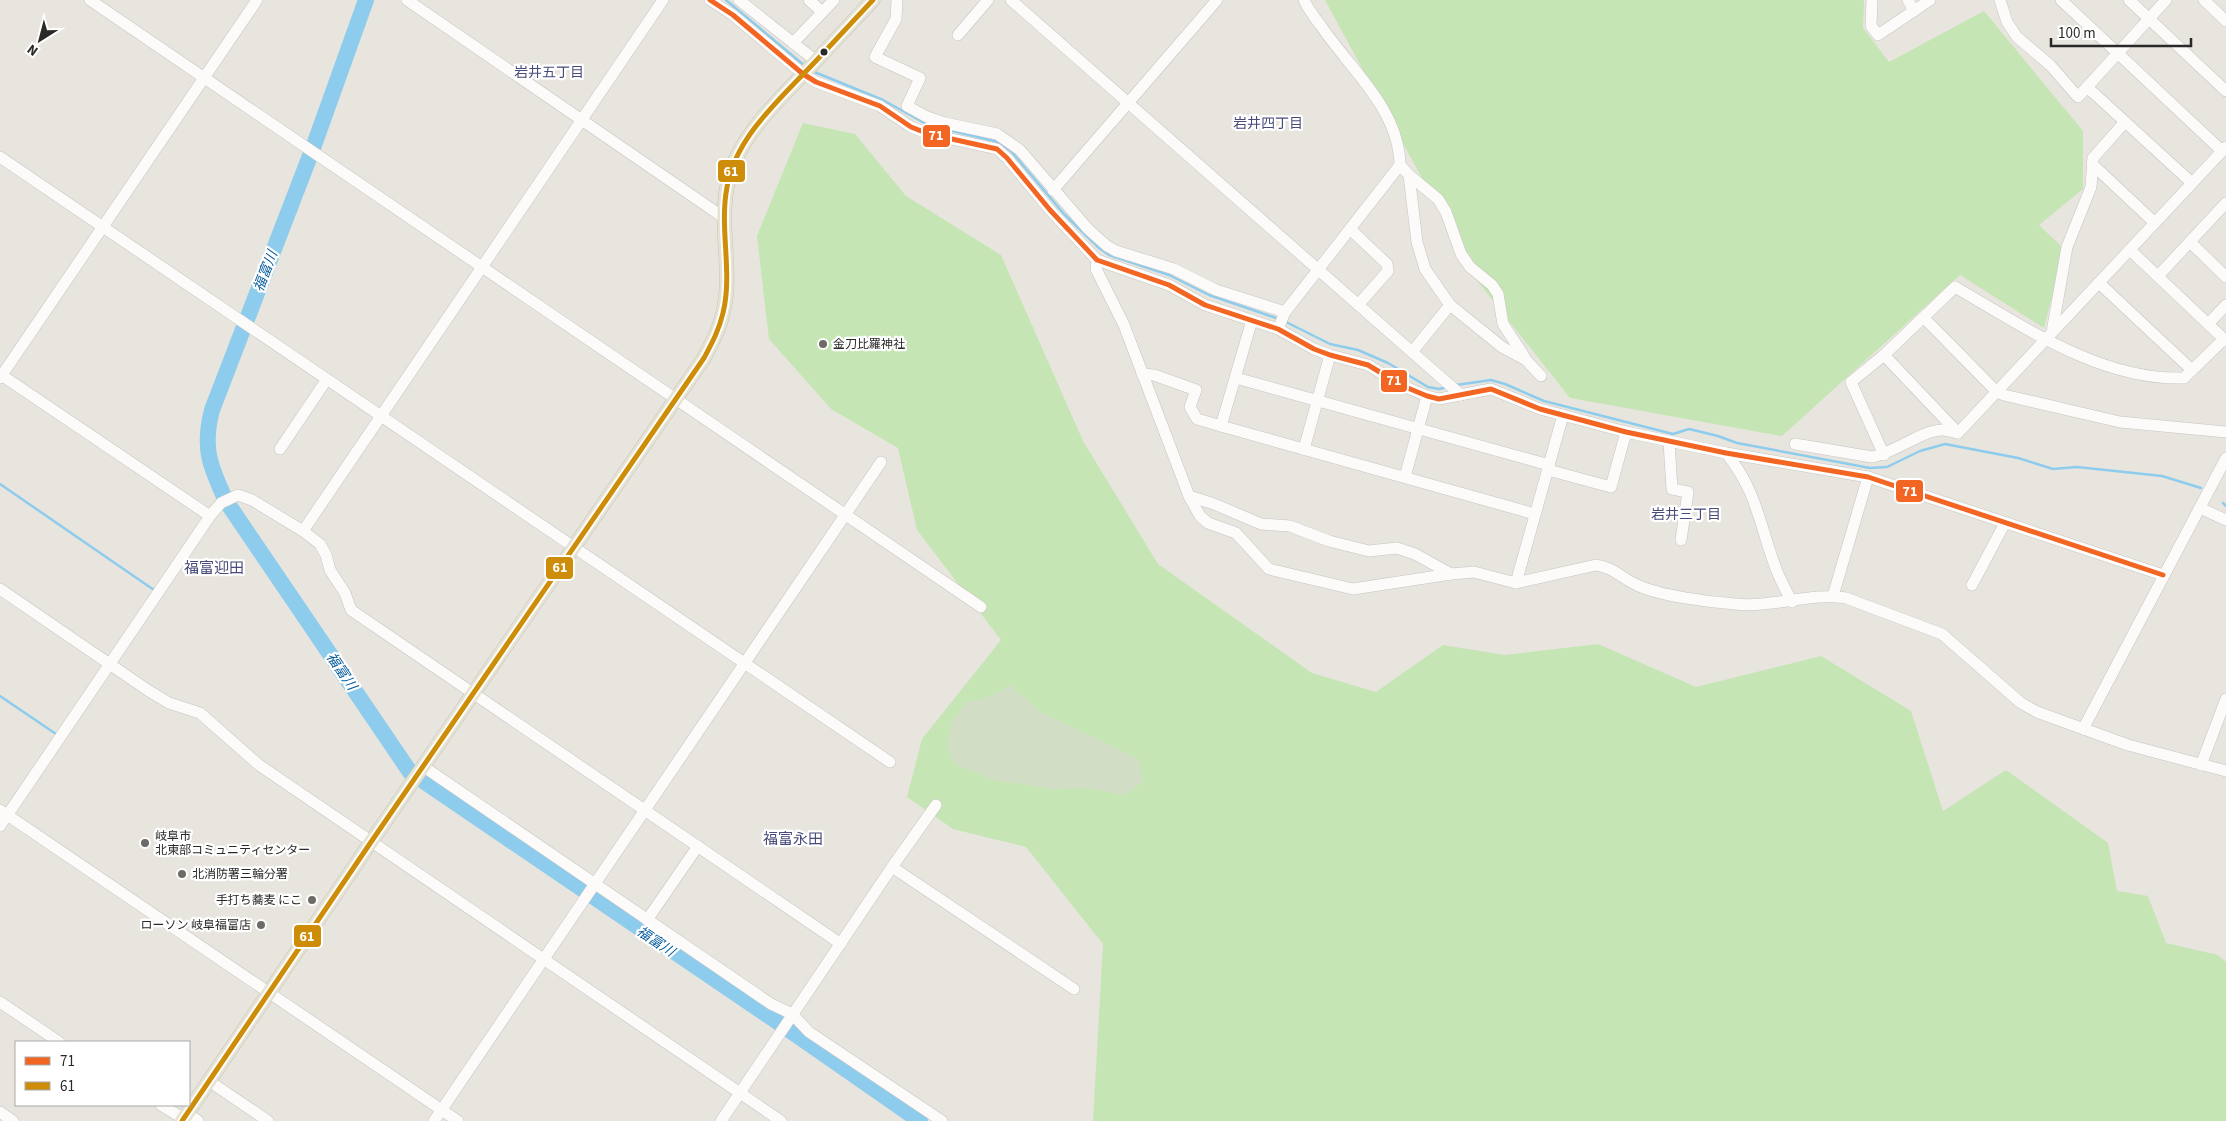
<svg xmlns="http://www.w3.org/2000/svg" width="2226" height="1121" font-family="'Source Sans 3','Noto Sans JP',sans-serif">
  <rect width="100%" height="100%" fill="#e8e5de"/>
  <!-- green -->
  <g fill="#c5e5b5">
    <polygon points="1325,0 1864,0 1863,28 1889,62 1984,11 2083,131 2083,189 2039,225 2064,249 2044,328 1960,275 1782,436 1570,398 1479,283"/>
    <polygon points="803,123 855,134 906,196 1001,255 1083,441 1158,564 1312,673 1376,692 1443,645 1505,655 1598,644 1696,687 1821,656 1911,711 1943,811 2006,770 2108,843 2117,891 2148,896 2166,943 2218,955 2226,962 2226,1121 1093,1121 1103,944 1026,847 953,829 907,797 922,739 1001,640 917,530 898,448 831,409 769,339 757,236"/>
  </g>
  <!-- cemetery -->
  <path fill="#d2ddc5" d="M1010,685L1041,712L1138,759L1143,782L1124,795L1089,788L1054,789L992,780L954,763L947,748L951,724L967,701C984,702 996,694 1010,685Z"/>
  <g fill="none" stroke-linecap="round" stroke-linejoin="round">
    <!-- stream -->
    <g stroke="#8ecced" stroke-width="2.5">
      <polyline points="726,0 805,66"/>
      <polyline points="812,71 883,100 928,125 998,142 1011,151 1064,214 1099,248 1109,255 1169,275 1209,295 1279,319"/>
      <polyline points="1284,321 1330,344 1358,350 1388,363 1428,387 1439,389 1448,387"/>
      <polyline points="1456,385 1491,380 1505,384 1544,401 1673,434 1689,429 1718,436 1737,443 1870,468 1887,467 1920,451 1945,444 2018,458 2053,469 2077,467 2162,476 2201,488"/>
      <polyline points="0,484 154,590 155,588"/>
      <polyline points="219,495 222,493"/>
      <polyline points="2223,503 2226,506"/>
      <polyline points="0,696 56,734"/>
    </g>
    <!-- river -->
    <path stroke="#8ecced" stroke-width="16" d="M366,0L313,148L212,410C202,448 210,466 226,501L410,772L779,1023L920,1121"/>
    <defs>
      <g id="minor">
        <polyline points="90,0 981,607"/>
        <polyline points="407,0 723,217"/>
        <polyline points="710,0 733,15 803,74 816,82 880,106 911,127 929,134 997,149 1007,158 1050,210 1097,260 1169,285 1205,305 1278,329 1314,349 1330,355 1368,365 1403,386 1427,396 1439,399 1491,389 1540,409 1626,432 1726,453 1868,477 2163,575"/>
        <polyline points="739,0 816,61"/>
        <polyline points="809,0 822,12"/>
        <polyline points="897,0 896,19 875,57 920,78 907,106 927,117 945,123 997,134 1020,150 1088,229 1107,246 1116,251 1174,269 1216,290 1285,312"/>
        <polyline points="1011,0 1461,395"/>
        <polyline points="1872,0 1871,26 1878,35 1930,0"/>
        <polyline points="1908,0 1914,11"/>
        <polyline points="2000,0 2007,22 2017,37 2050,65 2078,97 2166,0"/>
        <polyline points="2061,0 2222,151"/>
        <polyline points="2129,0 2226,91"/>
        <polyline points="2204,0 2226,21"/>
        <polyline points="958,35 988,0"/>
        <polyline points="793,43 834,0"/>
        <polyline points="2087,87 2192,183"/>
        <polyline points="0,157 890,762"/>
        <polyline points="2092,164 2155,223"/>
        <polyline points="1400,165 1409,175 1417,242 1425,269 1450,305 1502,347 1526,360 1541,376"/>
        <polyline points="1409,175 1438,199 1446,212 1461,254 1470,267 1492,285 1498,294 1503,324 1524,356"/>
        <polyline points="1053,190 1217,0"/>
        <polyline points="1350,229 1387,264 1388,271 1358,305"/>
        <polyline points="2190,242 2226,277"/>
        <polyline points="2130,250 2226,341"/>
        <path d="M1097,260L1096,269L1124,325L1189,496L1214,504L1261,524L1290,526L1329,541L1369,551L1397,548L1415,554L1451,574L1474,572L1516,583L1596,565C1615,568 1621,578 1637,585C1660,596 1709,602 1735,604C1772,608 1812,592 1846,598L1942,634L2021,703L2037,712L2128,745L2226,771"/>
        <polyline points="2158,276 2226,203"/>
        <polyline points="2099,283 2192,370"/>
        <polyline points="1924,318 1997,392 2004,395 2120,422 2226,432"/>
        <polyline points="1252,320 1221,426 1535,514"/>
        <polyline points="2208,324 2226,305"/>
        <path d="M1278,329L1285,312L1400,165C1399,109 1351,70 1321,26C1315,18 1308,9 1304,0"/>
        <polyline points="2052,332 2067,247 2091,187 2093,158 2125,122"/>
        <polyline points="1412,352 1450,305"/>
        <polyline points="1884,355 1958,433"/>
        <polyline points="0,374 210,516"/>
        <polyline points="1142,374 1154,375 1196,390 1190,407 1197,419 1221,426"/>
        <polyline points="0,378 257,0"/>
        <polyline points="1236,378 1549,465"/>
        <polyline points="1669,442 1672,489 1688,492 1681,540"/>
        <path d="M1795,444L1872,457C1894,453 1923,430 1942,430C1947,430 1953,432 1958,433L2226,147"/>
        <polyline points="280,449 327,379"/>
        <polyline points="1304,449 1330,355"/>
        <path d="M1726,453C1757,491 1759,523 1775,566C1779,578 1786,590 1792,602"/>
        <path d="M1884,455L1851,382L1884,355L1955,287C2024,327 2102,381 2184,378L2224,339"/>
        <polyline points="1548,470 1611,487 1626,432"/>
        <polyline points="1405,477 1427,396"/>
        <polyline points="1189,496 1200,516 1208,523 1236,533 1269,569 1353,589 1451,574"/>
        <polyline points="2200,508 2226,520"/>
        <polyline points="303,531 663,0"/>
        <polyline points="1516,583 1563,415"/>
        <polyline points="1972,585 2005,523"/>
        <polyline points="0,589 149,691 169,703 200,713 259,765 781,1121"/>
        <polyline points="1833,596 1868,477"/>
        <polyline points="2083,729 2226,458"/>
        <polyline points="2201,765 2226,699"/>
        <polyline points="424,767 771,1004 792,1014 809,1032 942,1121"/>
        <polyline points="0,810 458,1121"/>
        <polyline points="0,826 210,516 221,503 238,495 252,500 303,531 320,544 326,555 330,570 345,593 351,610 373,625 841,944"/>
        <polyline points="892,867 1074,989"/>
        <polyline points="647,920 698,846"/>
        <polyline points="0,1002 59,1042"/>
        <polyline points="209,1081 268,1121"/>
        <polyline points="161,1105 184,1119"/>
        <polyline points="0,1112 13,1121"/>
        <polyline points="188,1114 198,1121"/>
        <polyline points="434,1121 881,462"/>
        <polyline points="721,1121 892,867 936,805"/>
      </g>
      <path id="major" d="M182,1121L371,842L704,358C712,343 719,330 723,313C733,272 719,229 727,187C735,138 780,99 813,64C833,43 853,21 873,0"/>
    </defs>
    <!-- minor casing -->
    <use href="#minor" stroke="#c5c4c4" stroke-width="12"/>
    <!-- major casing -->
    <use href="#major" stroke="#c4c3c0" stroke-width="15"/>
    <!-- minor -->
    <use href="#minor" stroke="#fcfbfa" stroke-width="11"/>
    <!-- major -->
    <use href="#major" stroke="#e6e3d2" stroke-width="14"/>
    <defs>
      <polyline id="bus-1" points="710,0 733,15 803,74 816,82 880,106 911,127 929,134 997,149 1007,158 1050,210 1097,260 1169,285 1205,305 1278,329 1314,349 1330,355 1368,365 1403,386 1427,396 1439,399 1491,389 1540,409 1626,432 1726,453 1868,477 2163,575"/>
      <path id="bus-2" d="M182,1121L371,842L704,358C712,343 719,330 723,313C733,272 719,229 727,187C735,138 780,99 813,64C833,43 853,21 873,0"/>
    </defs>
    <!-- bus-1 casing -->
    <use href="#bus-1" stroke="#fff" stroke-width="9"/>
    <!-- bus-2 casing -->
    <use href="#bus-2" stroke="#fff" stroke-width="9"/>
    <!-- bus-1 -->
    <use href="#bus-1" stroke="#f26522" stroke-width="5"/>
    <!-- bus-2 -->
    <use href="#bus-2" stroke="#ce8d08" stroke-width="5"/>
  </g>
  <!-- markers -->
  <circle fill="#292929" stroke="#fff" stroke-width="2" cx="824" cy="52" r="4.5"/>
  <g fill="#6c6b68" stroke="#fff" stroke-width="2">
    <circle cx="823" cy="344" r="5"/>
    <circle cx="145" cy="843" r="5"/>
    <circle cx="182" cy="874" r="5"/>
    <circle cx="312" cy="900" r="5"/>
    <circle cx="261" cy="925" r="5"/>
  </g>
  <g text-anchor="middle" stroke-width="4.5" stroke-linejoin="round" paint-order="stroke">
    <!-- poi labels -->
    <g font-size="12" fill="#292929" stroke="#fff" text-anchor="start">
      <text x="833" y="348">金刀比羅神社</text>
      <text x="155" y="840">岐阜市<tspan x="155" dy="14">北東部コミュニティセンター</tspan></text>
      <text x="192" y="878">北消防署三輪分署</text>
      <text x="302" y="904" text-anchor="end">手打ち蕎麦 にこ</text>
      <text x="251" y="929" text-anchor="end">ローソン 岐阜福富店</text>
    </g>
    <!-- neighbourhood labels -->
    <g font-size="14" fill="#484c7b" stroke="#fff">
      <text x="549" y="77">岩井五丁目</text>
      <text x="1268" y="128">岩井四丁目</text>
      <text x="1686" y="519">岩井三丁目</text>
    </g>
    <!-- water labels -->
    <g font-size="14" font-style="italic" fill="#085c9e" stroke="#fff">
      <text transform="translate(265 271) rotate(-69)" y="5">福富川</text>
      <text transform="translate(342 671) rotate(56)" y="5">福富川</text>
      <text transform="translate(656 941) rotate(34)" y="5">福富川</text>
    </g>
    <!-- quarter labels -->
    <g font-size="15" fill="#484c7b" stroke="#fff">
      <text x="214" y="573">福富迎田</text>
      <text x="793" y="844">福富永田</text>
    </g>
  </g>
  <g stroke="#fff" stroke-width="2">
    <rect x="922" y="124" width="29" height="24" rx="5" fill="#f26522"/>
    <rect x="717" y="159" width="29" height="24" rx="5" fill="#ce8d08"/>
    <rect x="1380" y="369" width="28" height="24" rx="5" fill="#f26522"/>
    <rect x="1895" y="479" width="29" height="24" rx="5" fill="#f26522"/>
    <rect x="545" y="556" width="29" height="24" rx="5" fill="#ce8d08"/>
    <rect x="293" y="924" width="29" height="24" rx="5" fill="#ce8d08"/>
  </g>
  <g font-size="14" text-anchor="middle" font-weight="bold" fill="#fff">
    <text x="936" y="140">71</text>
    <text x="731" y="176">61</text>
    <text x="1394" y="385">71</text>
    <text x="1910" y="496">71</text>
    <text x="560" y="572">61</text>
    <text x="307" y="941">61</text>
  </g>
  <!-- legend -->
  <rect x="15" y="1041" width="175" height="65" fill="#ffffff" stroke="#a9a9a9"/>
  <rect x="25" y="1057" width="25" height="8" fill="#f26522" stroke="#a9a9a9"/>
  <text x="60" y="1066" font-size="15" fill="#292929">71</text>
  <rect x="25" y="1082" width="25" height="8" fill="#ce8d08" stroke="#a9a9a9"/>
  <text x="60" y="1091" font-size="15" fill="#292929">61</text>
  <!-- north arrow -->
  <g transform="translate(40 40) rotate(216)" stroke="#ffffff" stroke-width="4" paint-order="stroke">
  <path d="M0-4L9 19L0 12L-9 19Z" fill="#292929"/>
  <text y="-8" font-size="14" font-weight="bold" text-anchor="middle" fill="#292929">N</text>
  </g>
  <!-- scale -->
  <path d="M2051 38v8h140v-8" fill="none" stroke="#292929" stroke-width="2.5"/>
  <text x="2058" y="38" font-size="15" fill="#292929" stroke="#ffffff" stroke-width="4" paint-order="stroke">100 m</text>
</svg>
